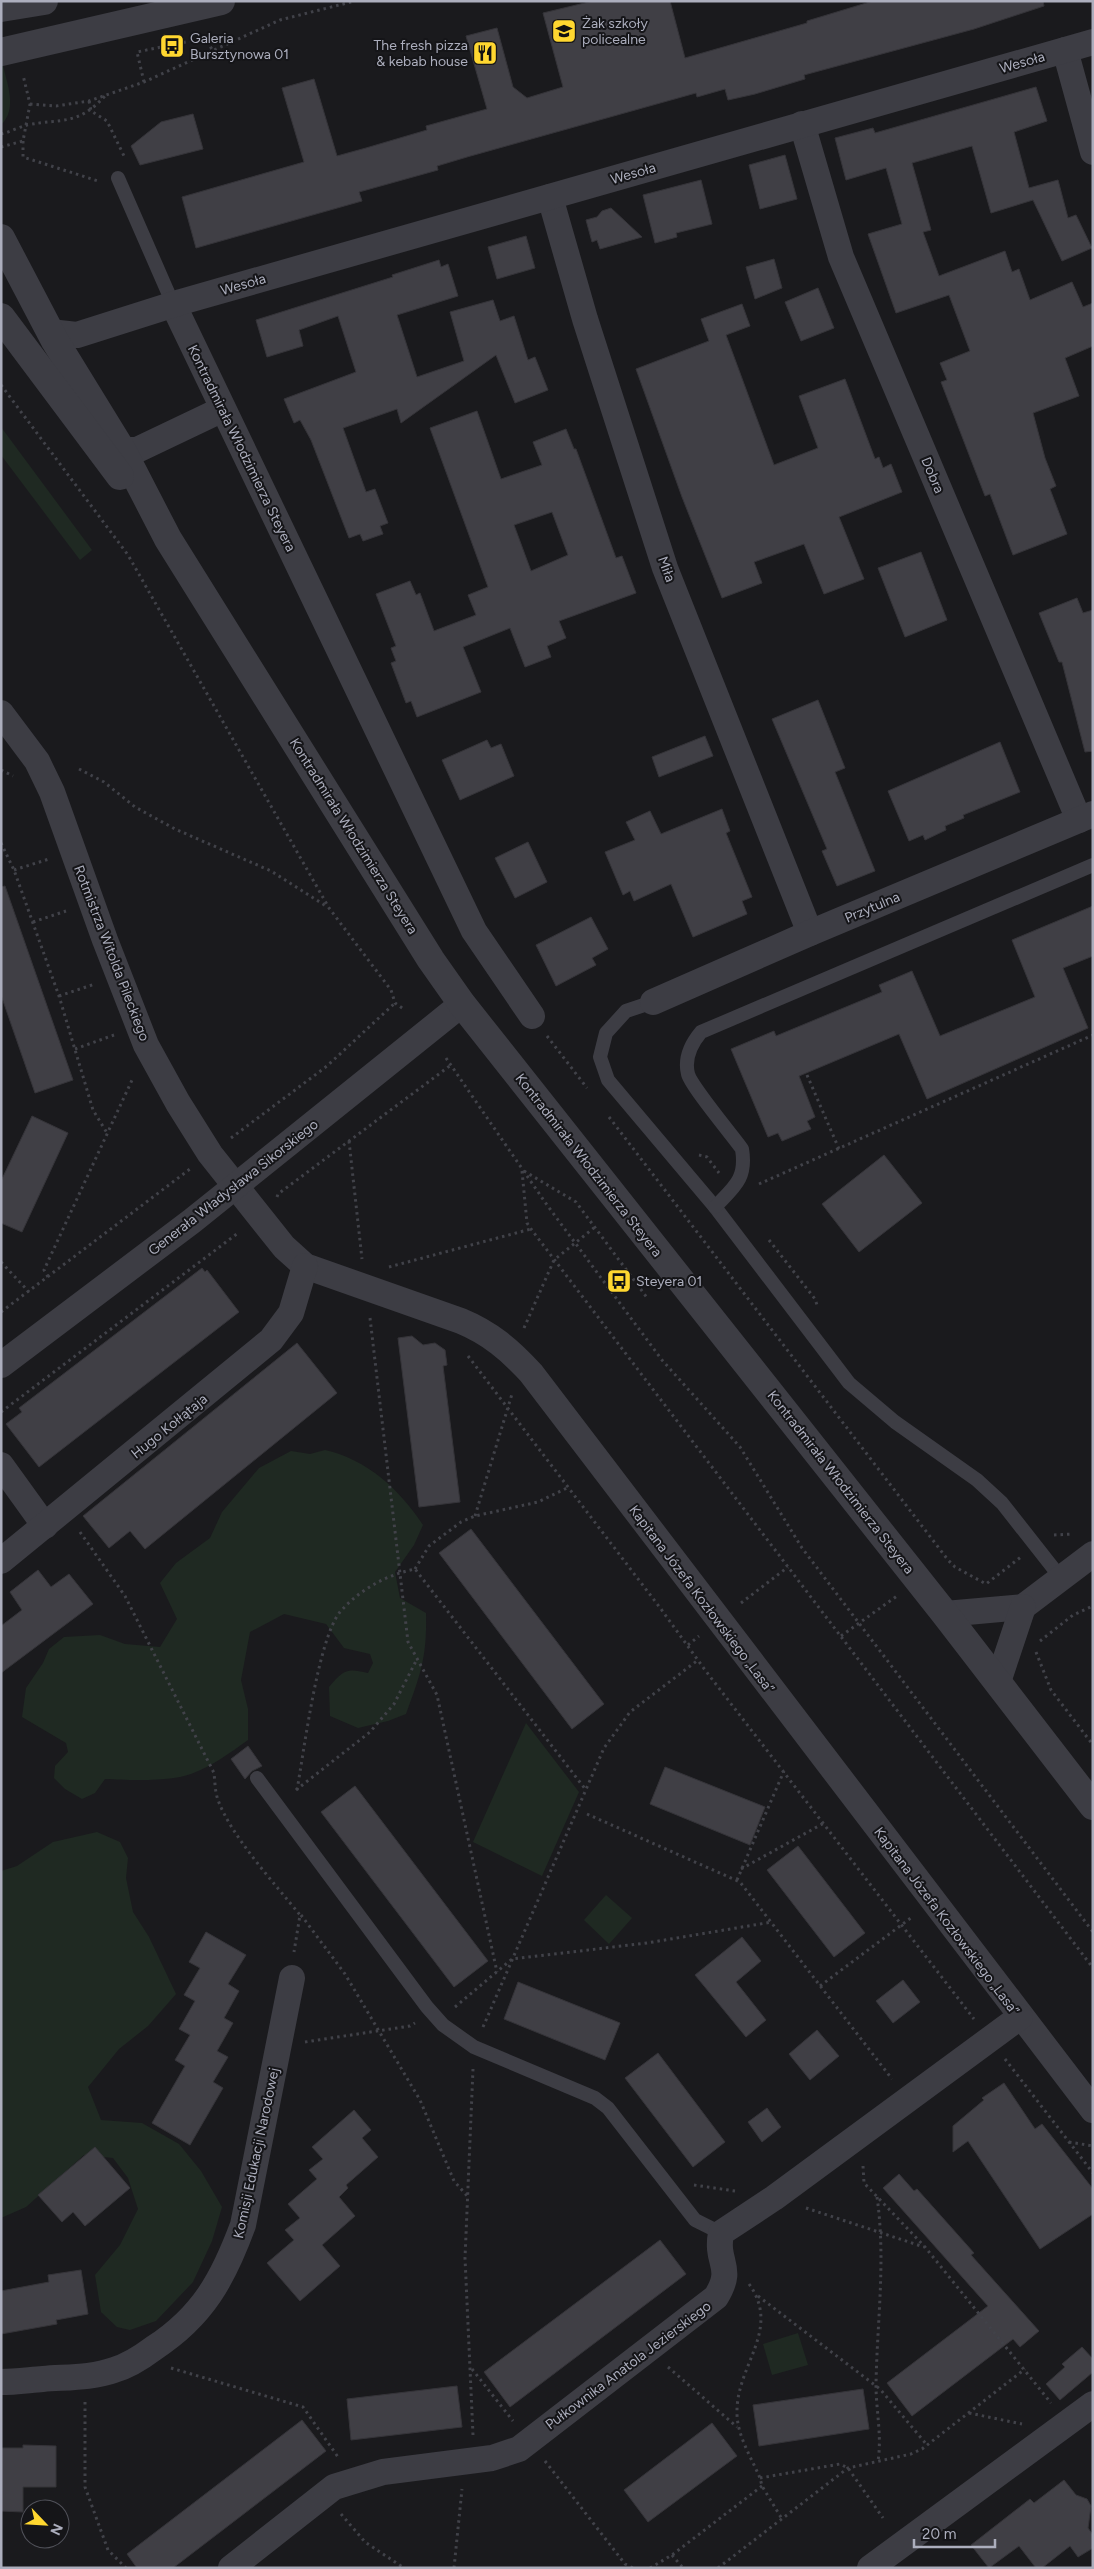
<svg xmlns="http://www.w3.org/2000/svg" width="1094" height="2569" font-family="Figtree,sans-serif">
  <rect width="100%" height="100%" fill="#1a1a1d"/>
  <!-- green -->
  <g fill="#1f2922">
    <path d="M1,65H3C7,84 18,109 1,125Z"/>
    <polygon points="1,427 92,550 80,560 1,455"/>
    <path d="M325,1450C368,1460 399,1489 423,1525L414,1545L395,1572L400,1598L426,1613C427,1657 421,1673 406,1714L388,1721L358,1728L330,1716L329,1687C344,1670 346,1668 368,1673L373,1663L370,1654L344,1648L326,1624L284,1614L250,1632L241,1680L248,1709V1740C230,1753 212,1766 191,1774C169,1782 128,1780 105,1779L95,1793L82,1799L65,1789L54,1778L55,1766L68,1752L66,1743L22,1717L26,1688L43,1663L49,1649L64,1637L100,1635L125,1644L160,1647L177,1619L160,1583L176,1563L210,1538L222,1512L259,1468L291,1451L310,1454Z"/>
    <polygon points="526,1723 579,1792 542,1876 473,1842"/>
    <polygon points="97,1832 120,1842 128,1858 126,1878 133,1912 149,1937 176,1994 148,2026 119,2049 88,2087 101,2120 142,2123 179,2144 201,2171 222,2207 212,2241 193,2282 156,2321 130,2330 117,2327 101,2312 95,2275 120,2245 138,2209 128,2178 113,2158 84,2155 26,2207 1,2218 1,1871 17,1866 53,1842"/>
    <polygon points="606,1895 632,1918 609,1944 584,1920"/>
    <polygon points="798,2333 808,2365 772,2375 763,2344"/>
  </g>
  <!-- building -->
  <g fill="#403f45" stroke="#353439" fill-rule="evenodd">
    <polygon points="593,1 670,1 685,58 807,23 807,21 873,1 1043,1 1044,6 974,29 804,75 805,79 755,94 728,100 725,89 697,97 696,93 467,157 437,166 438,170 359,192 362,201 196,248 182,197 304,162 282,88 314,79 337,156 366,148 427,130 426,126 487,109 466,36 497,28 513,87 527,98 563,87 543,13"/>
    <polygon points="1036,87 1047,121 1014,132 1029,188 1058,180 1068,218 1076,215 1092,248 1062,261 1033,200 991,213 972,146 912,163 931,230 923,232 939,276 1005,251 1012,272 1019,269 1030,300 1072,282 1083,307 1093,303 1093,346 1065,358 1079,396 1033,413 1045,458 1056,486 1050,489 1067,534 1013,555 990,494 985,496 941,382 947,380 940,363 970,351 949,295 896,313 868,234 902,224 886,168 846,180 835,138 873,128 875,133"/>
    <polygon points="193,114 203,149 140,165 131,146 161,122"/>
    <polygon points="785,155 797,199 760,209 749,165"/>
    <polygon points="701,180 712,224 676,233 677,237 655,243 643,195"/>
    <polygon points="611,208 642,237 600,249 597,240 592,242 586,220 597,217 602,211"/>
    <polygon points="526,236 535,268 497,279 488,247"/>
    <polygon points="774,259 782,288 755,299 746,267"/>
    <polygon points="439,260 441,267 448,264 458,296 397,315 417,377 464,361 450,312 493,300 500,321 514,316 528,360 535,357 548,390 515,403 496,355 401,423 397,409 343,428 366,492 375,489 388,523 380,526 383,534 363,541 360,534 349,538 311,440 300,420 294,423 284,399 356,372 338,316 299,330 303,346 267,357 256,320 393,277 392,275"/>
    <polygon points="818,288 834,328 801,341 785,302"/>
    <polygon points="742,304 750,326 726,335 774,465 818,448 799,396 845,379 875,459 879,457 883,468 891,464 902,492 839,517 864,579 824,594 804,544 754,562 762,583 722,598 682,497 636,369 709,341 701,319"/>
    <path d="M477,411L501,479L542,465L533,442L566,429L574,449H576L616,558L622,556L636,593L559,621L566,638L547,646L551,657L525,667L510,628L463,647L481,692L417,717L411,701L406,703L391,663L396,661L391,648L396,646L376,594L410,581L416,595L420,593L434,631L476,615L468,595L488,587L430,428ZM552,512L568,555L531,571L514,525Z"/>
    <polygon points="921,552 947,620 905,637 878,568"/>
    <polygon points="1077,598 1083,613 1093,610 1093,751 1085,752 1062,662 1059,662 1039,613"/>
    <polygon points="818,700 845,768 835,772 875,871 837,886 822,851 827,849 772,719"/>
    <polygon points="705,736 713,756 659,777 652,757"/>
    <polygon points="487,740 491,748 501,744 514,776 460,800 442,760"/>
    <polygon points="1000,742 1020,792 963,815 964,818 945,826 946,830 925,840 923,835 909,841 888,791"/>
    <polygon points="722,809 730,831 726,833 752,897 742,901 747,914 693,937 671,884 634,901 630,891 623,895 605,852 635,840 626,822 650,811 661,834"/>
    <polygon points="528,842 547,882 515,898 495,858"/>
    <polygon points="5,886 73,1080 35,1093 1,995 1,887"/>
    <polygon points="1093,906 1093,956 1063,968 1088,1028 927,1099 899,1034 799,1076 815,1117 807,1121 811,1129 782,1141 778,1133 768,1137 731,1049 774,1031 776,1036 882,992 879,985 912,971 940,1036 1035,997 1012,940"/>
    <polygon points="591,917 608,949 592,958 596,965 556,986 536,945"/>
    <polygon points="32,1116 68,1133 22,1232 1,1223 1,1181"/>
    <polygon points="884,1155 922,1203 859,1252 822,1204"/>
    <polygon points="202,1268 205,1272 207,1270 239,1312 39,1467 6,1424 22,1412 19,1408"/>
    <polygon points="412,1336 423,1345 435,1343 445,1350 447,1365 443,1366 460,1502 419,1507 398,1338"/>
    <polygon points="297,1343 337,1393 145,1549 130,1531 109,1548 83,1516"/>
    <polygon points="471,1529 604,1704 572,1729 439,1553"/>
    <polygon points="38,1570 51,1587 69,1574 93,1604 1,1673 1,1626 22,1610 10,1592"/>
    <polygon points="248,1746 262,1766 252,1771 245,1779 231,1759"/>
    <polygon points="665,1767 765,1807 750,1845 650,1804"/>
    <polygon points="355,1786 488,1961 454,1987 321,1812"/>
    <polygon points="798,1846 865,1933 834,1957 767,1870"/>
    <polygon points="206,1932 246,1955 228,1984 239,1991 224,2018 233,2023 217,2051 228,2057 213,2082 223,2088 190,2145 152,2123 185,2066 175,2060 190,2035 179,2029 195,2001 184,1995 200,1968 189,1962"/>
    <polygon points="742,1937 761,1961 736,1982 766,2020 746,2037 695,1975"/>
    <polygon points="903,1980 920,2002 893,2023 876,2001"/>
    <polygon points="518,1982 620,2023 605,2060 504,2019"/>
    <polygon points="817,2030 839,2056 810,2080 789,2054"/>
    <polygon points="658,2053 725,2142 693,2167 625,2078"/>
    <polygon points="1004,2083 1035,2129 1042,2124 1093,2189 1093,2214 1040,2249 968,2141 953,2152 953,2126 984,2100 982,2098"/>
    <polygon points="767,2108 781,2127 762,2142 748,2122"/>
    <polygon points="354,2110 371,2130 362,2138 378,2157 346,2185 348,2188 339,2197 355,2216 322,2245 340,2266 300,2301 267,2263 294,2240 285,2230 300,2218 288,2204 317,2179 309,2170 323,2159 312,2147"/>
    <polygon points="95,2147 130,2188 85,2226 73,2212 62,2222 38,2195"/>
    <polygon points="899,2174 914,2191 917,2189 974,2253 971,2255 1039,2331 1020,2347 1013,2339 912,2416 887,2383 988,2306 883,2188"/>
    <polygon points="660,2240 686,2274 510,2407 484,2372"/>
    <polygon points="81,2270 88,2314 56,2320 57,2324 1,2334 1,2291 49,2282 48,2275"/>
    <polygon points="1082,2347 1093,2359 1093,2372 1060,2400 1046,2384 1065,2367 1062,2364"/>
    <polygon points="457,2386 462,2427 351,2440 347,2399"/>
    <polygon points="863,2389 869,2429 759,2446 753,2405"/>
    <polygon points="302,2420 326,2451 173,2568 137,2568 127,2554"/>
    <polygon points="712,2423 737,2456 648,2522 624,2490"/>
    <polygon points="23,2445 56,2446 56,2487 23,2487 23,2512 1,2511 1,2448 23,2448"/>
    <polygon points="1064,2480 1076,2495 1087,2499 1091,2506 1088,2528 1093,2535 1093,2548 1078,2557 1070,2546 1042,2568 1036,2568 1019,2546 989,2568 971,2545 1030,2499 1034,2503"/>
  </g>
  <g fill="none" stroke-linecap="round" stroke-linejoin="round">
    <!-- path -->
    <g stroke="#414249" stroke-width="3" stroke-dasharray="2.5 4" stroke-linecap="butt">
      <polyline points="144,82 137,52 205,38 213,51"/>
      <polyline points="89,101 91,111 107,121 125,158"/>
      <polyline points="30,104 56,106 89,101 144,82 280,20 355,1"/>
      <path d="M1,134C10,132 19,127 27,125C63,118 77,126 105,96"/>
      <polyline points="23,141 23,157 98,181"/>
      <polyline points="1,147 23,141 30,104 23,75"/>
      <polyline points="1,385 128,555 329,908 391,990 395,1003 405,1010"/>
      <polyline points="79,769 104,782 135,807 175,829 271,871 326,906"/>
      <polyline points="1,770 13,776"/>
      <polyline points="1,843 14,870 59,996 93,1110 107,1133"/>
      <polyline points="14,870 49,859"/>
      <polyline points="33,922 66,911"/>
      <polyline points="59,996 95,984"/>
      <polyline points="547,1036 587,1088"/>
      <polyline points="75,1049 114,1035"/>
      <polyline points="446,1058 547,1205 662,1360 740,1447 802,1548 1093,1932"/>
      <polyline points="807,1075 839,1149"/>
      <polyline points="609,1117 948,1560 955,1567 986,1584 1021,1557"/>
      <polyline points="231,1138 327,1066 395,1003"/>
      <polyline points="349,1141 362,1259"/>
      <polyline points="699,1155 707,1157 719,1173"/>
      <polyline points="522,1171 527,1223 531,1229 1093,1968"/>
      <polyline points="524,1171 576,1202 648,1299"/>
      <polyline points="759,1184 1093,1035"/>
      <polyline points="277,1197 278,1194 451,1065"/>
      <polyline points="769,1240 815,1299 817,1305"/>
      <polyline points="1,1262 29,1292"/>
      <polyline points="389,1267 531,1229"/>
      <polyline points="48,1277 44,1270 133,1078"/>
      <polyline points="1,1312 190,1169"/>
      <polyline points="370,1318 408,1642 437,1695 497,1972"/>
      <polyline points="524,1328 554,1260 595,1227"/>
      <polyline points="468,1356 661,1609 705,1670 974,2019"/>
      <polyline points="1,1412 238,1233"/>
      <polyline points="475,1516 512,1394"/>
      <path d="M80,1532L125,1596L214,1773C215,1782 215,1792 218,1800C231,1836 275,1884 300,1915L294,1952"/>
      <polyline points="1054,1535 1073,1534"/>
      <polyline points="415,1569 429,1546 461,1522 475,1516 538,1502 567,1488"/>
      <polyline points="741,1603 788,1567"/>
      <polyline points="841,1636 897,1596"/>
      <polyline points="1040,1641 1073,1615 1093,1606"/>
      <polyline points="688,1645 699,1636"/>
      <polyline points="1036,1652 1051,1690 1093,1745"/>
      <polyline points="296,1790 370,1732 394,1704 417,1659"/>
      <path d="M297,1790C304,1751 318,1639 340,1612C359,1590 386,1575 415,1569L586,1790"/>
      <polyline points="587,1814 740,1882 892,2079"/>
      <polyline points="741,1869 824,1823"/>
      <polyline points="737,1880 784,1771"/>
      <polyline points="301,1915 345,1974 420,2100 454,2181 469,2198"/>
      <polyline points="820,1986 912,1917"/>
      <polyline points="455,2007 512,1959 647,1943 772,1922"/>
      <polyline points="483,2027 604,1748 630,1712 698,1660"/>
      <polyline points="305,2042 410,2026 415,2023"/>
      <polyline points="1005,2059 1093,2173"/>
      <polyline points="1069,2142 1093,2146"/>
      <polyline points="863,2166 864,2183 925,2247 1051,2403"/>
      <polyline points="694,2185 735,2191"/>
      <path d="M877,2197C886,2260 877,2322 876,2385C876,2410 882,2436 878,2461"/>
      <polyline points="806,2208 924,2247"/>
      <path d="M749,2284C782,2330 736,2365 737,2413C737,2435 751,2457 760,2478L762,2486L782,2519"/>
      <polyline points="758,2296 880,2389 927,2445"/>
      <polyline points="668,2367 737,2427"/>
      <polyline points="171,2368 303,2407 338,2457"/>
      <polyline points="472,2369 513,2421"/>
      <polyline points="85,2402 85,2487 108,2550 126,2568"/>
      <polyline points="969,2413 1022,2424"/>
      <polyline points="473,2435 465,2258 473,2069"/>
      <polyline points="545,2461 625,2564 633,2568"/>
      <polyline points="760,2478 840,2464 848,2468 883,2518"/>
      <polyline points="341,2514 365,2542 404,2568"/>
      <polyline points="672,2555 683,2568"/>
      <polyline points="454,2568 462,2489"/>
      <polyline points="650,2568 672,2555 762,2486"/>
      <polyline points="718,2568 848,2468 911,2454 922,2449 1025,2369"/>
    </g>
    <!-- service -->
    <g stroke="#3d3d44" stroke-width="14">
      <polyline points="118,178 173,304"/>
      <polyline points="653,1002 626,1011 606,1033 600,1057 608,1080 715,1207 849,1383 895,1422 977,1480 1002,1503 1061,1578"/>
      <path d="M715,1207C734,1187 747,1179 742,1149C732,1135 691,1086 688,1074C684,1058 691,1044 701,1032L1093,865"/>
      <polyline points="257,1778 427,2007 443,2025 474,2047 595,2098 608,2108 695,2220 721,2233"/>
    </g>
    <!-- minor -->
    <g stroke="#3d3d44" stroke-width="26">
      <polyline points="1065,50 1093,152"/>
      <polyline points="802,124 841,257 1079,820"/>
      <polyline points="550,197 585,319 665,568 810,933"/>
      <polyline points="173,304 474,931 532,1016"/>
      <polyline points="50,332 77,335 181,302 1093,42"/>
      <polyline points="104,445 122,450 137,450 223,409"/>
      <path d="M1,713L37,761L52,792L105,940L146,1045L178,1103L210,1154L284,1247L305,1266L461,1321C490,1333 510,1350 531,1373L1093,2110"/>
      <polyline points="653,1002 810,933 1093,814"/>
      <polyline points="1,1365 192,1221 462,1004"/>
      <polyline points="1,1465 45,1526"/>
      <polyline points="1,1561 271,1340 291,1313 305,1266"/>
      <polyline points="945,1614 1023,1607 1093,1554"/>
      <polyline points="998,1682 1023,1607"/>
      <path d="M1,2382C15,2382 29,2380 43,2379C66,2377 92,2378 114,2370C128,2366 142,2357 154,2348C203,2316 223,2279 243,2225L292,1978"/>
      <path d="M231,2568L334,2487L383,2472L492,2458L519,2449L716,2297C735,2266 715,2264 721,2233L774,2198L1020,2017"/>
      <polyline points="870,2568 1093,2404"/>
    </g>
    <!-- tertiary -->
    <g stroke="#3d3d44" stroke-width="28">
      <polyline points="1,8 44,1"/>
      <polyline points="1,52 221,1"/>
      <polyline points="1,238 55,341 122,450 168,539 431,960 462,1004 945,1614 1093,1806"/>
      <polyline points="1,317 120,476"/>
    </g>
  </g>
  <!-- icons -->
  <defs>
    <symbol id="school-square" viewBox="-11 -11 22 22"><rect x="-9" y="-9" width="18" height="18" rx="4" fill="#ffd730" stroke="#151518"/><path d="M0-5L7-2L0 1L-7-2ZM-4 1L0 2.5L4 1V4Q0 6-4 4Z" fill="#111"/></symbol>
    <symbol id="bus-square" viewBox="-11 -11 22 22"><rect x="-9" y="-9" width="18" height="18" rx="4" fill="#ffd730" stroke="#151518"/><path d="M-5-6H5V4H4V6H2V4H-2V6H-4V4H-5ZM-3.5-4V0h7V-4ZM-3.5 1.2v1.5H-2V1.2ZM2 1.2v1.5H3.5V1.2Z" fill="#111"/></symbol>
    <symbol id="restaurant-square" viewBox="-11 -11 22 22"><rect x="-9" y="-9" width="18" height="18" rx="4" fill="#ffd730" stroke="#151518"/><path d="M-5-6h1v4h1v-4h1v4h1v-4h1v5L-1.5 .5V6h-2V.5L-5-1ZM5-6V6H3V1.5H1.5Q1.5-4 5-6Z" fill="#111"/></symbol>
  </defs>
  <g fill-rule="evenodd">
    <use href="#school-square" x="550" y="17" width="28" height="28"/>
    <use href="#bus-square" x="158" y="32" width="28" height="28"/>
    <use href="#restaurant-square" x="471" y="39" width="28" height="28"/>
    <use href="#bus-square" x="605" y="1267" width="28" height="28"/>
  </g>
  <g text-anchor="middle" stroke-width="4" stroke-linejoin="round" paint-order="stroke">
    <!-- poi labels -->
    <g font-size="14" fill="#acaebd" stroke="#151518" text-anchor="start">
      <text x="582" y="28">Żak szkoły<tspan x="582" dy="16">policealne</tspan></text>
      <text x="190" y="43">Galeria<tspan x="190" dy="16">Bursztynowa 01</tspan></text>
      <text x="468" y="50" text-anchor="end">The fresh pizza<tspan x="468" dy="16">&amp; kebab house</tspan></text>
      <text x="636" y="1286">Steyera 01</text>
    </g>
    <!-- street labels -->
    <g font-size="14" fill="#acaebd" stroke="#151518">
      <text transform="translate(1022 62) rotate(-16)" y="5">Wesoła</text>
      <text transform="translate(633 173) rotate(-16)" y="5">Wesoła</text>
      <text transform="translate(243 284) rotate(-16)" y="5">Wesoła</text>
      <text transform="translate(242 448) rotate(64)" y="5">Kontradmirała Włodzimierza Steyera</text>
      <text transform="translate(933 475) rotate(67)" y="5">Dobra</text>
      <text transform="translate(667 569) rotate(70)" y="5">Miła</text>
      <text transform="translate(354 836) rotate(58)" y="5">Kontradmirała Włodzimierza Steyera</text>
      <text transform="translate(872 907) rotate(-23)" y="5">Przytulna</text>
      <text transform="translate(112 953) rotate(69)" y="5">Rotmistrza Witolda Pileckiego</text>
      <text transform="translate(589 1165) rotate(52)" y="5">Kontradmirała Włodzimierza Steyera</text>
      <text transform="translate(233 1187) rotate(-38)" y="5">Generała Władysława Sikorskiego</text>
      <text transform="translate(169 1426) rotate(-39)" y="5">Hugo Kołłątaja</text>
      <text transform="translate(841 1482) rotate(52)" y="5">Kontradmirała Włodzimierza Steyera</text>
      <text transform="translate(702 1599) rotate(53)" y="5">Kapitana Józefa Kozłowskiego „Lasa”</text>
      <text transform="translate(947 1921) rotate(53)" y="5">Kapitana Józefa Kozłowskiego „Lasa”</text>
      <text transform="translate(256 2153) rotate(-78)" y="5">Komisji Edukacji Narodowej</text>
      <text transform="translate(628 2365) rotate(-37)" y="5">Pułkownika Anatola Jezierskiego</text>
    </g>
  </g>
  <!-- border -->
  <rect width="1094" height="2569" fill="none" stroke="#acaebd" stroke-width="5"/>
  <!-- north arrow -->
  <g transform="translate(45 2524) rotate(115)"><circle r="24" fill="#151518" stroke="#51525a"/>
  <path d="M0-4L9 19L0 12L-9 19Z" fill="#ffd730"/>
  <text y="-8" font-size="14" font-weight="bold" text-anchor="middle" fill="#acaebd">N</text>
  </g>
  <!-- scale -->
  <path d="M914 2539v8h81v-8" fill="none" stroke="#acaebd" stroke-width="2.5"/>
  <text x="922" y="2539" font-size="15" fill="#acaebd" stroke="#151518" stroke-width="4" paint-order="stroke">20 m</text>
</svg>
